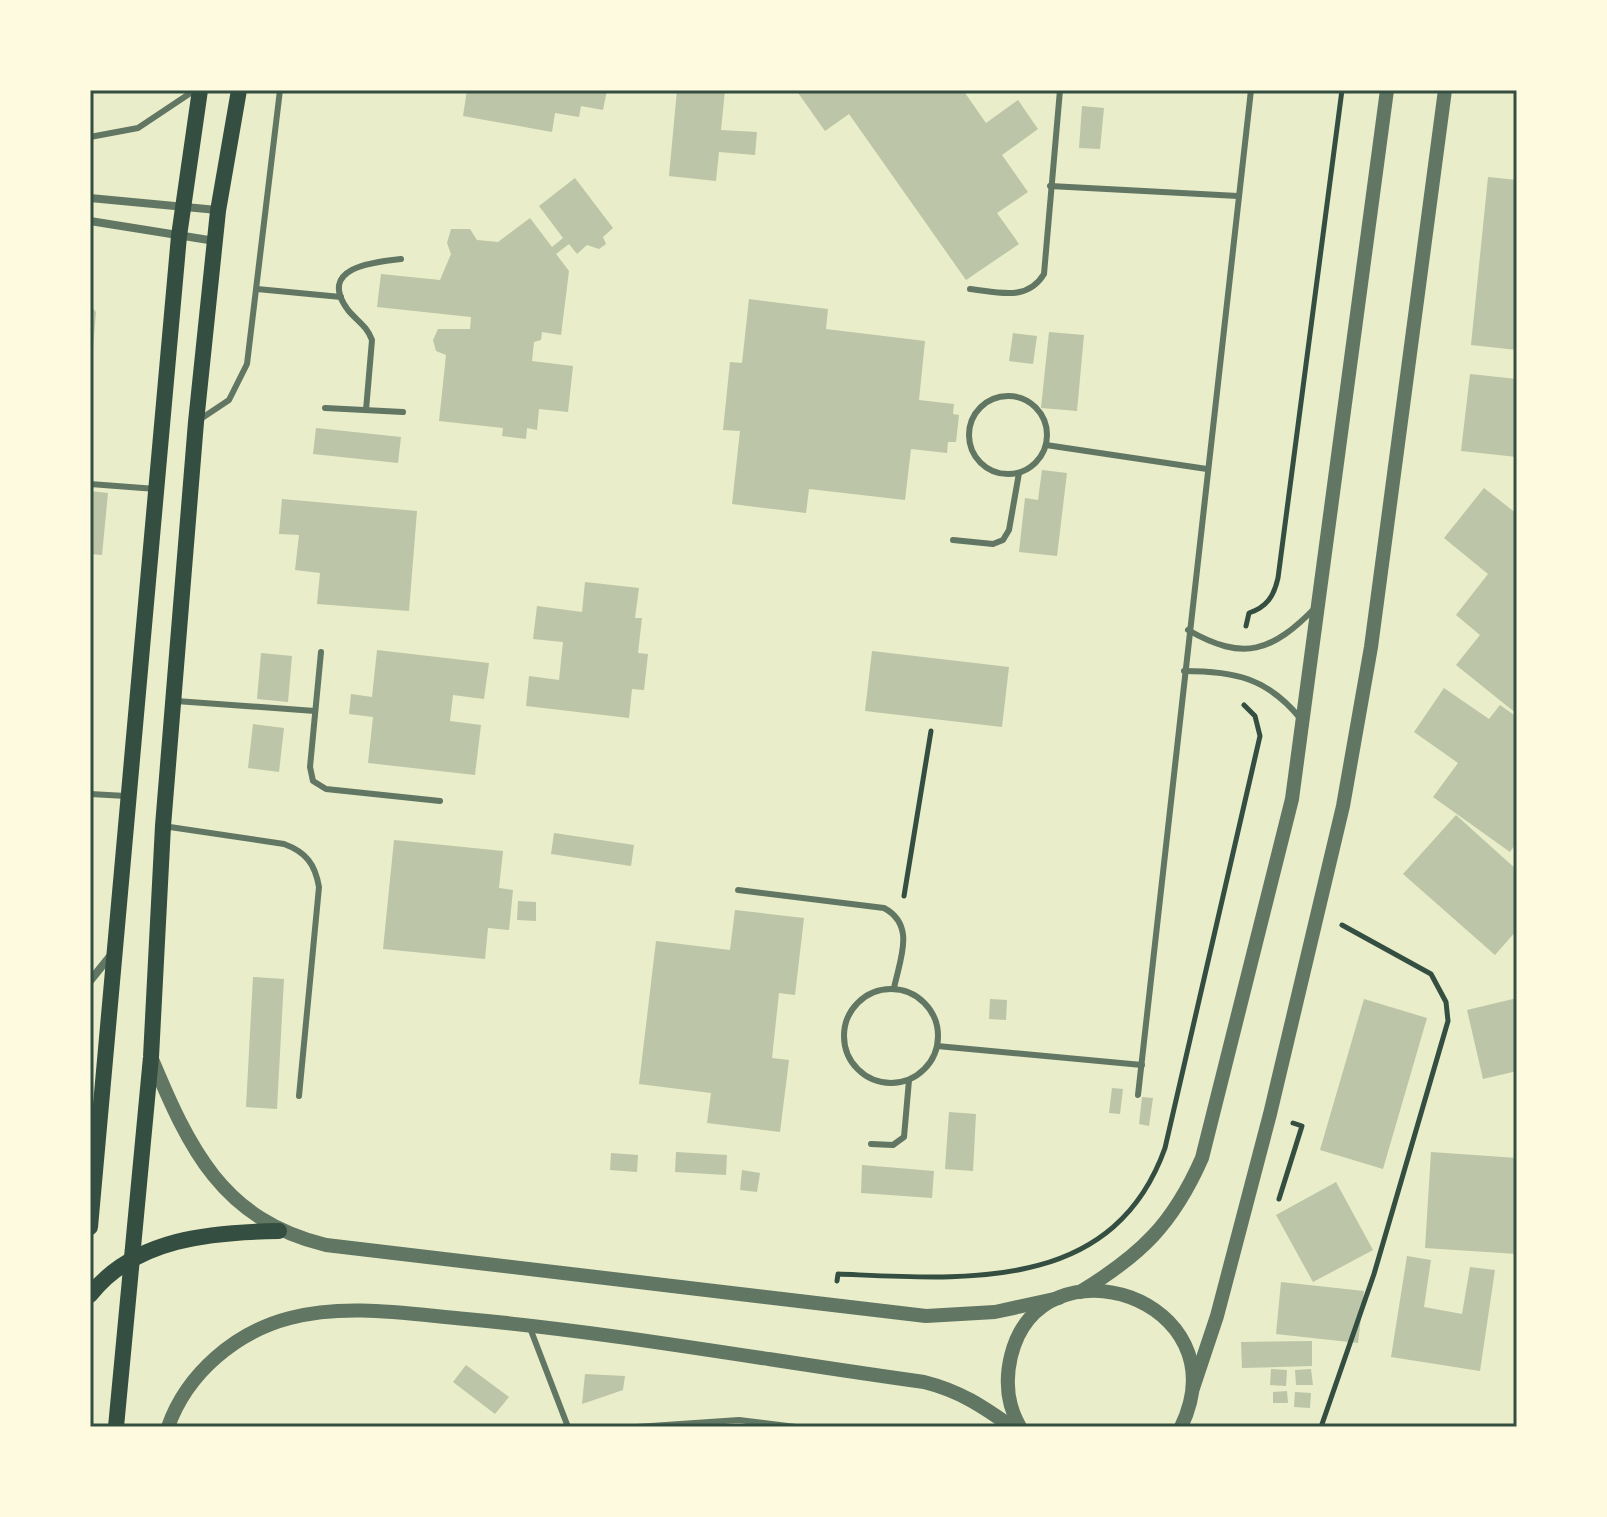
<svg xmlns="http://www.w3.org/2000/svg" width="1607" height="1517" font-family="'IBM Plex Sans',sans-serif">
  <rect width="100%" height="100%" fill="#e9edc9"/>
  <!-- building -->
  <g fill="#bcc5a7">
    <polygon points="467,90 607,90 603,110 581,106 579,117 555,113 552,132 463,116"/>
    <polygon points="677,90 725,90 721,130 757,132 755,155 719,152 716,181 669,176"/>
    <polygon points="796,90 963,90 986,123 1018,100 1038,129 1002,155 1028,192 997,213 1019,244 966,280 849,114 825,131"/>
    <polygon points="1082,106 1104,108 1100,149 1079,148"/>
    <polygon points="1488,177 1517,180 1517,350 1471,345"/>
    <polygon points="575,178 613,228 603,237 606,244 599,249 587,245 577,254 569,244 556,254 569,271 561,335 542,332 541,340 534,342 532,361 573,366 568,412 539,409 537,430 527,428 526,439 502,436 503,428 439,421 446,355 436,351 433,340 438,329 470,329 471,317 377,307 381,274 440,280 451,254 447,243 451,229 470,229 477,240 498,242 530,218 552,247 563,238 539,206"/>
    <polygon points="749,299 828,309 826,329 925,341 919,400 954,404 953,414 959,415 956,442 948,442 947,453 911,449 905,500 809,489 806,513 732,504 740,431 723,430 730,362 742,363"/>
    <polygon points="90,305 96,312 92,361 90,361"/>
    <polygon points="1049,332 1084,335 1077,411 1041,408"/>
    <polygon points="1013,333 1037,336 1033,364 1009,361"/>
    <polygon points="1470,374 1517,379 1517,457 1461,451"/>
    <polygon points="316,428 401,437 398,463 313,454"/>
    <polygon points="1042,470 1067,473 1057,556 1019,552 1025,498 1038,500"/>
    <polygon points="1484,488 1517,514 1517,714 1456,665 1480,635 1456,615 1488,574 1444,538"/>
    <polygon points="90,491 108,493 102,555 90,554"/>
    <polygon points="282,499 417,511 409,611 317,604 320,573 295,570 299,535 279,534"/>
    <polygon points="585,582 639,588 635,618 642,618 638,653 648,654 644,690 632,689 629,718 526,706 529,676 559,680 563,642 533,639 537,606 582,612"/>
    <polygon points="377,650 489,663 484,699 453,695 450,721 481,725 475,775 368,763 373,717 349,714 351,694 372,697"/>
    <polygon points="872,651 1009,667 1002,727 865,711"/>
    <polygon points="261,653 292,656 288,702 257,699"/>
    <polygon points="1444,688 1489,719 1500,705 1517,717 1517,842 1510,852 1433,797 1458,763 1414,732"/>
    <polygon points="253,724 284,728 279,772 248,768"/>
    <polygon points="1456,815 1517,870 1517,930 1495,955 1403,874"/>
    <polygon points="554,833 634,845 631,866 551,854"/>
    <polygon points="394,840 503,851 499,888 513,890 509,930 488,928 485,959 383,949"/>
    <polygon points="518,901 536,902 536,921 517,920"/>
    <polygon points="735,910 804,918 795,995 779,993 772,1058 789,1060 780,1132 707,1123 711,1093 639,1084 656,941 730,950"/>
    <polygon points="253,977 284,979 277,1109 246,1107"/>
    <polygon points="1517,998 1517,1071 1483,1079 1467,1010"/>
    <polygon points="990,999 1007,1000 1006,1020 989,1019"/>
    <polygon points="1364,999 1427,1018 1383,1169 1320,1150"/>
    <polygon points="1112,1088 1123,1089 1120,1114 1109,1113"/>
    <polygon points="1142,1097 1153,1098 1149,1126 1139,1124"/>
    <polygon points="949,1112 976,1114 973,1171 945,1169"/>
    <polygon points="676,1152 727,1155 726,1175 675,1172"/>
    <polygon points="1431,1152 1517,1158 1517,1254 1425,1248"/>
    <polygon points="611,1153 638,1155 637,1172 610,1170"/>
    <polygon points="862,1165 934,1171 932,1198 861,1193"/>
    <polygon points="742,1170 760,1173 757,1192 740,1190"/>
    <polygon points="1336,1182 1373,1250 1313,1282 1276,1215"/>
    <polygon points="1407,1256 1431,1260 1424,1307 1462,1314 1470,1267 1495,1270 1480,1371 1391,1357"/>
    <polygon points="1281,1282 1364,1291 1358,1343 1276,1334"/>
    <polygon points="1312,1341 1312,1366 1242,1368 1241,1342"/>
    <polygon points="466,1365 509,1397 495,1414 453,1382"/>
    <polygon points="1271,1369 1287,1370 1286,1386 1270,1385"/>
    <polygon points="1311,1369 1313,1385 1296,1385 1295,1370"/>
    <polygon points="585,1374 625,1376 623,1390 582,1404"/>
    <polygon points="1287,1391 1288,1403 1273,1403 1273,1392"/>
    <polygon points="1295,1392 1311,1393 1310,1408 1294,1407"/>
  </g>
  <g fill="none" stroke-linecap="round" stroke-linejoin="round">
    <!-- path -->
    <g stroke="#344e41" stroke-width="5">
      <path d="M1246,626L1249,613C1267,607 1274,596 1278,578L1342,90"/>
      <polyline points="904,896 931,731"/>
      <polyline points="1279,1199 1302,1126 1293,1123"/>
      <path d="M837,1281L838,1274C964,1279 1113,1294 1165,1148L1260,736L1255,716L1244,705"/>
      <polyline points="1321,1427 1374,1274 1448,1021 1446,1002 1431,974 1342,925"/>
    </g>
    <!-- service -->
    <g stroke="#617663" stroke-width="6">
      <polyline points="90,137 138,128 195,90"/>
      <polyline points="1050,186 1238,196"/>
      <polyline points="257,289 341,297"/>
      <path d="M970,289C998,292 1027,302 1044,274L1060,90"/>
      <circle cx="1008" cy="435" r="39"/>
      <polyline points="325,408 403,412"/>
      <path d="M366,410L372,340C367,326 357,321 348,310C317,268 372,262 401,259"/>
      <polyline points="199,420 229,400 247,364 280,90"/>
      <polyline points="1046,445 1207,469"/>
      <polyline points="90,484 156,489"/>
      <polyline points="953,540 993,544 1003,540 1009,530 1019,473"/>
      <path d="M1188,630C1244,662 1272,652 1316,607"/>
      <polyline points="321,652 310,767 313,781 326,789 440,801"/>
      <path d="M1184,671C1235,671 1267,678 1300,718"/>
      <polyline points="176,701 315,711"/>
      <polyline points="90,794 126,796"/>
      <path d="M163,826L284,844C306,852 315,864 319,887L299,1096"/>
      <path d="M738,890L884,908C916,925 900,959 894,988"/>
      <circle cx="891" cy="1036" r="47"/>
      <polyline points="937,1046 1142,1065"/>
      <polyline points="1138,1095 1251,90"/>
      <polyline points="871,1144 893,1145 904,1137 909,1080"/>
      <polyline points="530,1328 568,1427"/>
      <polyline points="636,1427 739,1420 796,1427"/>
    </g>
    <!-- minor -->
    <g stroke="#617663" stroke-width="8">
      <polyline points="90,198 217,210"/>
      <polyline points="90,221 215,241"/>
      <polyline points="90,981 111,955"/>
    </g>
    <!-- tertiary -->
    <g stroke="#617663" stroke-width="14">
      <path d="M151,1057C189,1148 222,1220 326,1245L926,1316L995,1312L1059,1298"/>
      <path d="M1080,1292C1141,1255 1173,1224 1202,1158L1292,799L1387,90"/>
      <polyline points="1193,1388 1217,1316 1270,1114 1343,806 1371,647 1445,90"/>
      <path d="M168,1427C187,1373 236,1332 290,1318C346,1303 409,1314 466,1319C619,1333 771,1361 924,1382C960,1391 982,1406 1012,1427"/>
      <path d="M1020,1427C1007,1405 1005,1381 1011,1356C1041,1233 1243,1299 1181,1427"/>
    </g>
    <!-- secondary -->
    <g stroke="#344e41" stroke-width="16">
      <polyline points="90,1227 179,236 200,90"/>
      <path d="M90,1295C135,1238 212,1232 279,1231"/>
      <polyline points="116,1427 151,1057 163,826 196,422 218,211 239,90"/>
    </g>
  </g>
  <!-- border -->
  <rect width="1607" height="1517" fill="none" stroke="#fefae0" stroke-width="184"/>
  <rect x="92" y="92" width="1423" height="1333" fill="none" stroke="#344e41" stroke-width="3"/>
</svg>
